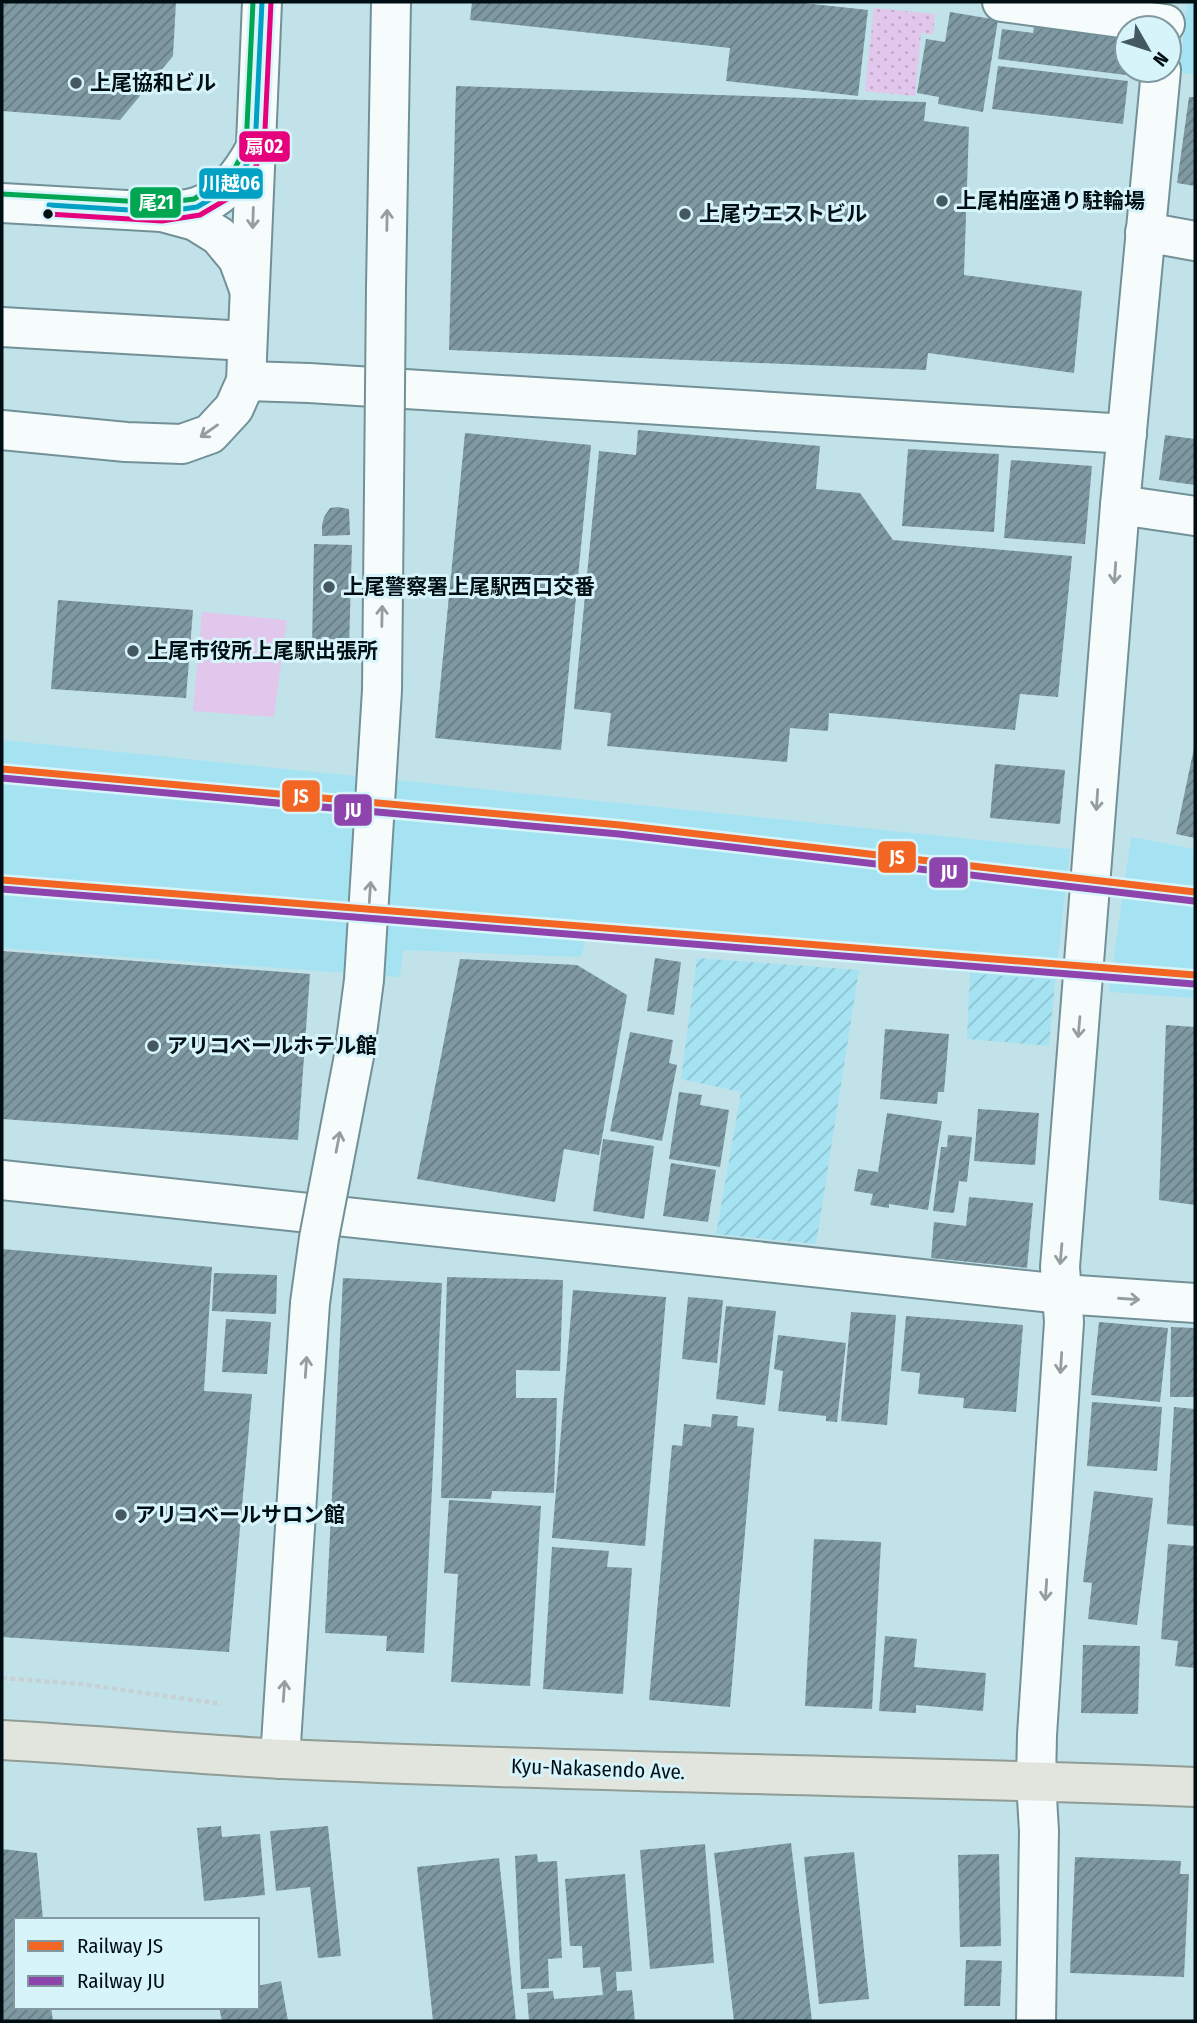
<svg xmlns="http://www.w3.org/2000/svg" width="1197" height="2023" font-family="'Fira Sans Condensed','Noto Sans JP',sans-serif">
  <defs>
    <pattern id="industrial-furrows" width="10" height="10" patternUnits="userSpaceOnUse" patternTransform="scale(1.75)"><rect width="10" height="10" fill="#a5e3f2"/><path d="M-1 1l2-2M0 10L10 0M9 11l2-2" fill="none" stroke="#8cc2cf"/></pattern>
    <pattern id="grass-dots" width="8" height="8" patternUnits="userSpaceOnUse" patternTransform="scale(1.75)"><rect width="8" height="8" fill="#e1c7eb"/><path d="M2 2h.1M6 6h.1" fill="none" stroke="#bfaac9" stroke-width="1.8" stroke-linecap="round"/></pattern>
    <pattern id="building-hatch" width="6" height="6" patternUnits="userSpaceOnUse" patternTransform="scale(1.75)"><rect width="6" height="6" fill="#7f99a2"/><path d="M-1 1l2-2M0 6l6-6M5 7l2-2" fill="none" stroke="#667b83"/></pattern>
  </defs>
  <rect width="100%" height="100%" fill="#c2e2ea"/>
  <!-- built -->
  <g fill="#a5e3f2">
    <polygon points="1187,2 1195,2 1195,75 1180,72"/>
    <polygon points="2,740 1070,849 1055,981 587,936 581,957 403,950 400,977 2,948"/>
    <polygon points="1131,837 1195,849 1195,998 1109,992"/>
  </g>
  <!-- industrial -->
  <g fill="url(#industrial-furrows)">
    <polygon points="697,958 859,970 816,1244 716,1234 741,1092 681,1079"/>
    <polygon points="970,973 1055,981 1049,1046 967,1039"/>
  </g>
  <!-- grass -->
  <polygon fill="url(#grass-dots)" points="874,8 935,14 933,34 921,33 915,96 865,91"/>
  <!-- garden -->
  <polygon fill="#e1c7eb" points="202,612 287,620 274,717 193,711"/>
  <!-- building -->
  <g fill="url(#building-hatch)">
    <polygon points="2,2 176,2 173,56 120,120 2,111"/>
    <polygon points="472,2 794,2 868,10 858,96 726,81 730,48 470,20"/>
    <polygon points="950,12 998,20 983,112 938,104 939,97 917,93 926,39 945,42"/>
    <polygon points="1035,21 1127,33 1127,70 1135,70 1134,76 998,59 1002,29 1033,33"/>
    <polygon points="998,66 1128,81 1123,124 992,109"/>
    <polygon points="456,86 926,102 924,121 969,127 964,275 1082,291 1074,373 928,353 926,370 449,350"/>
    <polygon points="1189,97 1195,97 1195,186 1177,183"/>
    <polygon points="638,430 820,446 816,489 860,493 893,540 1072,556 1058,697 1020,694 1015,730 829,713 828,731 790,728 787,762 607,746 611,713 574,709 599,451 636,455"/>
    <polygon points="465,433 591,445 561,750 435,738"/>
    <polygon points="1165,435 1195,439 1195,485 1159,480"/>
    <polygon points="908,449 999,454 994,532 902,526"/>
    <polygon points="1011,460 1092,466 1085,544 1004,538"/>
    <polygon points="338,507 349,509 350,535 322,536 322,525 324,517 330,508"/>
    <polygon points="314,544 352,545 349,647 312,646"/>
    <polygon points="58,600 193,610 186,698 51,689"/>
    <polygon points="1194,748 1195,748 1195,838 1176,834"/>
    <polygon points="995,764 1065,770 1060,824 990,818"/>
    <polygon points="2,951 310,974 298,1140 2,1119"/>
    <polygon points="655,958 681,962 674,1015 647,1011"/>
    <polygon points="460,959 577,965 627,995 599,1155 564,1149 555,1202 417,1179"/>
    <polygon points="1166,1025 1195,1027 1195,1205 1159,1200"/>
    <polygon points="885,1029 949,1034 944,1092 938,1092 937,1104 880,1099"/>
    <polygon points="630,1032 673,1040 669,1063 677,1065 662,1141 610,1131"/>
    <polygon points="679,1092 702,1095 700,1105 729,1110 720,1167 669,1159"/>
    <polygon points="978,1109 1039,1113 1035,1165 974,1161"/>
    <polygon points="887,1113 942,1121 928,1210 889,1204 889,1208 870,1205 873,1194 854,1191 858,1169 878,1172"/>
    <polygon points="948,1135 972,1137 967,1182 959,1181 954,1213 933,1211 941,1147 947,1147"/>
    <polygon points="603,1139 654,1146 644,1219 593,1211"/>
    <polygon points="671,1163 716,1170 708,1222 663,1216"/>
    <polygon points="969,1197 1033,1203 1027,1268 931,1258 934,1222 966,1226"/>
    <polygon points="2,1249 212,1267 204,1391 252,1394 229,1652 2,1637"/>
    <polygon points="214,1273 277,1275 276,1314 212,1311"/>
    <polygon points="447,1277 563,1280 560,1371 516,1370 516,1398 557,1398 554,1493 492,1491 491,1499 441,1498"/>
    <polygon points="343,1278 442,1283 424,1653 386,1651 387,1636 325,1633"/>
    <polygon points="573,1290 666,1297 645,1546 552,1538"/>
    <polygon points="688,1297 723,1300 717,1363 682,1359"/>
    <polygon points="726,1306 776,1311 765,1405 716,1399"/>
    <polygon points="851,1312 896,1315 887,1425 841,1421"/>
    <polygon points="906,1316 1023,1325 1016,1412 963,1408 964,1398 918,1394 920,1373 901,1371"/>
    <polygon points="226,1319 271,1322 267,1374 222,1372"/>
    <polygon points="1099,1322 1168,1328 1160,1402 1091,1395"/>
    <polygon points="1171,1327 1195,1328 1195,1397 1170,1397"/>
    <polygon points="778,1335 846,1343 837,1422 826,1421 826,1416 778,1411 783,1371 774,1369"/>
    <polygon points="1092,1402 1162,1407 1157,1471 1087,1466"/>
    <polygon points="1174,1407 1195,1409 1195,1526 1167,1524"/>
    <polygon points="712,1414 738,1416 737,1426 754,1428 730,1707 649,1700 672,1445 682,1446 684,1424 711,1427"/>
    <polygon points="1094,1491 1153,1498 1137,1625 1088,1619 1092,1583 1083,1582"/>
    <polygon points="449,1500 541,1506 530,1686 451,1682 458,1574 444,1573"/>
    <polygon points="814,1539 881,1542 872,1709 805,1706"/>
    <polygon points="1168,1544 1195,1546 1195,1668 1175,1666 1178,1641 1161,1639"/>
    <polygon points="552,1547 609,1551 607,1567 632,1568 623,1694 543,1689"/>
    <polygon points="885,1636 917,1639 914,1667 986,1673 983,1711 916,1705 916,1713 879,1711"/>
    <polygon points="1083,1645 1140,1646 1138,1714 1081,1713"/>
    <polygon points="221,1826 222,1837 260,1834 265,1895 204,1901 197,1828"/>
    <polygon points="328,1826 341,1956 318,1958 310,1887 276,1891 270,1831"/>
    <polygon points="791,1843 812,2021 734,2021 714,1853"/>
    <polygon points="705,1844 714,1963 650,1969 640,1850"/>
    <polygon points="2,1849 37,1853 43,1920 16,1920 16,2007 51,2007 53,2021 2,2021"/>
    <polygon points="854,1852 869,1999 819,2004 804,1857"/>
    <polygon points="537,1854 538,1862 557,1861 562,1958 548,1959 549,1988 521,1989 515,1856"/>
    <polygon points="999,1854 1001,1946 960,1947 958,1855"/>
    <polygon points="1075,1857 1181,1861 1180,1874 1189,1874 1184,1977 1070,1973"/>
    <polygon points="499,1858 516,2021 433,2021 417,1867"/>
    <polygon points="625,1874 632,1971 616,1972 617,1991 632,1990 635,2021 529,2021 527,1993 553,1991 554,1999 603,1995 600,1967 583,1968 582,1946 570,1946 565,1879"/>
    <polygon points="966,1960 1002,1961 1000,2006 964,2006"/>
    <polygon points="281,1981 288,2021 222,2021 219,2007 257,2007 257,1993 259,1993 257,1986"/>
  </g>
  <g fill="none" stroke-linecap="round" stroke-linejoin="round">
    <defs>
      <g id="minor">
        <polyline points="1002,2 1165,24"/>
        <polyline points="2,203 162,212 195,221 219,236 238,259 249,289"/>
        <path d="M162,212C173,211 185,210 196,207C223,199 242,173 255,149"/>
        <polyline points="1145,232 1195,241"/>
        <polyline points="386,288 391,2"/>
        <polyline points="2,327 247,341"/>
        <polyline points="246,381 309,383 1127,434"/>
        <polyline points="2,430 126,442 182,444 210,434 234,408 246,381 262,2"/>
        <polyline points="1120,505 1195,516"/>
        <polyline points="2,1180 1062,1294 1195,1303"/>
        <polyline points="280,1759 301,1435"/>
        <polyline points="1036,2021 1039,1831 1036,1781 1037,1735 1064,1322 1060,1267 1120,505 1161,70"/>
      </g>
      <path id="major" d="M2,1740C96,1745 189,1754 283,1759C587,1773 891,1775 1195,1787"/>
    </defs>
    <!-- minor casing -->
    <use href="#minor" stroke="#729197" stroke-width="42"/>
    <!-- major casing -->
    <use href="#major" stroke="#909c94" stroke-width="42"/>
    <!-- path -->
    <polyline stroke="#c7d1d4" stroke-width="4.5" stroke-dasharray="5 3.5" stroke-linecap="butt" points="2,1678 81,1684 222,1704"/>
    <!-- minor -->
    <use href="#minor" stroke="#f6fbfc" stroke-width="38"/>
    <!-- major -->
    <use href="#major" stroke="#e1e5de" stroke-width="38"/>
    <defs>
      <polyline id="minor-bridge" points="301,1435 310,1303 319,1238 354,1056 364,980 382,690 386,288"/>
    </defs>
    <!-- minor-bridge casing -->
    <use href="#minor-bridge" stroke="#729197" stroke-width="42" stroke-linecap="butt"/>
    <!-- minor-bridge -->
    <use href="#minor-bridge" stroke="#f6fbfc" stroke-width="38"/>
    <defs>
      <polyline id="bus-1" points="49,205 162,212 197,207 221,193 242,173 255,149 262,2"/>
      <polyline id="bus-2" points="48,214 162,221 200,215 227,199 249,178 264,151 271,2"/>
      <polyline id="bus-3" points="2,194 162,203 194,199 216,186 235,168 246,147 253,2"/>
    </defs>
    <!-- bus-1 casing -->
    <use href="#bus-1" stroke="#d8f4fb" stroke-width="10"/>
    <!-- bus-2 casing -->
    <use href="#bus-2" stroke="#d8f4fb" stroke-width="10"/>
    <!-- bus-3 casing -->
    <use href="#bus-3" stroke="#d8f4fb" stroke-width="10"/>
    <!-- bus-1 -->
    <use href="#bus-1" stroke="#00a1c5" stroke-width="5"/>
    <!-- bus-2 -->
    <use href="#bus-2" stroke="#e5007d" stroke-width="5"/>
    <!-- bus-3 -->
    <use href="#bus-3" stroke="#00a651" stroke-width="5"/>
    <defs>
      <g id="rail-1">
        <polyline points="2,769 620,825 1195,892"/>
        <polyline points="2,880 1195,975"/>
      </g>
      <g id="rail-2">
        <polyline points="2,778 619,834 1194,901"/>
        <polyline points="2,889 1194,984"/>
      </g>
    </defs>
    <!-- rail-1 casing -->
    <use href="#rail-1" stroke="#d8f4fb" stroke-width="12"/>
    <!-- rail-2 casing -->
    <use href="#rail-2" stroke="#d8f4fb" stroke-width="12"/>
    <!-- rail-1 -->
    <use href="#rail-1" stroke="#f26522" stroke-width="7"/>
    <!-- rail-2 -->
    <use href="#rail-2" stroke="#8e44ad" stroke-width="7"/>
  </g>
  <!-- one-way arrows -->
  <defs><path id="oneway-shaft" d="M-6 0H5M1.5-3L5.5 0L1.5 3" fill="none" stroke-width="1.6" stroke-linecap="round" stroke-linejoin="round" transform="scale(1.75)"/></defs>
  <g stroke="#949d9f">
    <use href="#oneway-shaft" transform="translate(253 218) rotate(92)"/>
    <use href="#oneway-shaft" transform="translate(387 220) rotate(-89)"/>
    <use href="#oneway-shaft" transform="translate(209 431) rotate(145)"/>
    <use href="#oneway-shaft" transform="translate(1115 573) rotate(94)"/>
    <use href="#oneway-shaft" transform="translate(382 616) rotate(-89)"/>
    <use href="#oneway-shaft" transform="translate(1097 800) rotate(94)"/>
    <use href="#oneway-shaft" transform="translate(370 892) rotate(-86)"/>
    <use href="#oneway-shaft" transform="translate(1079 1027) rotate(95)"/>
    <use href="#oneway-shaft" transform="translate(338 1142) rotate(-79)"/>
    <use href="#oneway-shaft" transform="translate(1061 1254) rotate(95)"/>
    <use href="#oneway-shaft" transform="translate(1129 1299) rotate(4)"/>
    <use href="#oneway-shaft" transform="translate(1061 1363) rotate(94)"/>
    <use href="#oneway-shaft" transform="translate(306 1367) rotate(-86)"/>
    <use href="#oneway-shaft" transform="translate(1046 1590) rotate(94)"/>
    <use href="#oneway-shaft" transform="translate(284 1691) rotate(-86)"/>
  </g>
  <!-- markers -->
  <g fill="#44595f" stroke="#d8f4fb" stroke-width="2.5">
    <circle cx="76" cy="83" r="7"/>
    <circle cx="942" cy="201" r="7"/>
    <circle cx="685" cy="214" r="7"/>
    <circle cx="329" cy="587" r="7"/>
    <circle cx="133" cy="651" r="7"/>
    <circle cx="153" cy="1046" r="7"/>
    <circle cx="121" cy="1515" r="7"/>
  </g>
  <circle fill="#000f14" stroke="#d8f4fb" stroke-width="2.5" cx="48" cy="214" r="6"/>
  <g text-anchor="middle" stroke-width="6" stroke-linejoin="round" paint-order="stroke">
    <!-- poi labels -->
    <g font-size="21" font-weight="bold" fill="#000f14" stroke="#d8f4fb" text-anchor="start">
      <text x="90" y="90">上尾協和ビル</text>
      <text x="956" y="208">上尾柏座通り駐輪場</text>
      <text x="699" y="221">上尾ウエストビル</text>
      <text x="343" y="594">上尾警察署上尾駅西口交番</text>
      <text x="147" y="658">上尾市役所上尾駅出張所</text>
      <text x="167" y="1053">アリコベールホテル館</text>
      <text x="135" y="1522">アリコベールサロン館</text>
    </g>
    <!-- street labels -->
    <g font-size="21" fill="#000f14" stroke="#d8f4fb">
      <text transform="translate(598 1769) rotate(2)" y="7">Kyu-Nakasendo Ave.</text>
    </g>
  </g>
  <g stroke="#d8f4fb" stroke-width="2.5">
    <rect x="238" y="130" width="53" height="33" rx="7" fill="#e5007d"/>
    <rect x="198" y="167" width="66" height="33" rx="7" fill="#00a1c5"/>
    <rect x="129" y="186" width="53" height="33" rx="7" fill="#00a651"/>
    <rect x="281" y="779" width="40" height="34" rx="7" fill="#f26522"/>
    <rect x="333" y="793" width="40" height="34" rx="7" fill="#8e44ad"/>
    <rect x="877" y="840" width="40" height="34" rx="7" fill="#f26522"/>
    <rect x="928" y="856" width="41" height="33" rx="7" fill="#8e44ad"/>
  </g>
  <g font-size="19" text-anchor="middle" font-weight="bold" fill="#fff">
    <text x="264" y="153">扇02</text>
    <text x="231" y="190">川越06</text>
    <text x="156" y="209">尾21</text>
    <text x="301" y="803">JS</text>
    <text x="353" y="817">JU</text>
    <text x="897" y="864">JS</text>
    <text x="949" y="879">JU</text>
  </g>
  <!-- border -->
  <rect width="1197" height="2023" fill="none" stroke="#000f14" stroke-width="7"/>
  <!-- legend -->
  <rect x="14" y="1918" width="245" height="91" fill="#d8f4fb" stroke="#82989f" stroke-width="2"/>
  <rect x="28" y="1941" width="35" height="10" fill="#f26522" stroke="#82989f" stroke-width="2"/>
  <text x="77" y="1953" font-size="21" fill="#000f14">Railway JS</text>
  <rect x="28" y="1976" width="35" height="10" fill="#8e44ad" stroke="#82989f" stroke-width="2"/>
  <text x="77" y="1988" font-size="21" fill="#000f14">Railway JU</text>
  <!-- north arrow -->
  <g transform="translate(1148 49) rotate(129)"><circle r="33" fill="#d8f4fb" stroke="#82989f" stroke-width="2"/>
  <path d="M0-5L12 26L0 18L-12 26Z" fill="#44595f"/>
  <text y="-10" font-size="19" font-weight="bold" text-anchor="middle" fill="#000f14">N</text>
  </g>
</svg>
